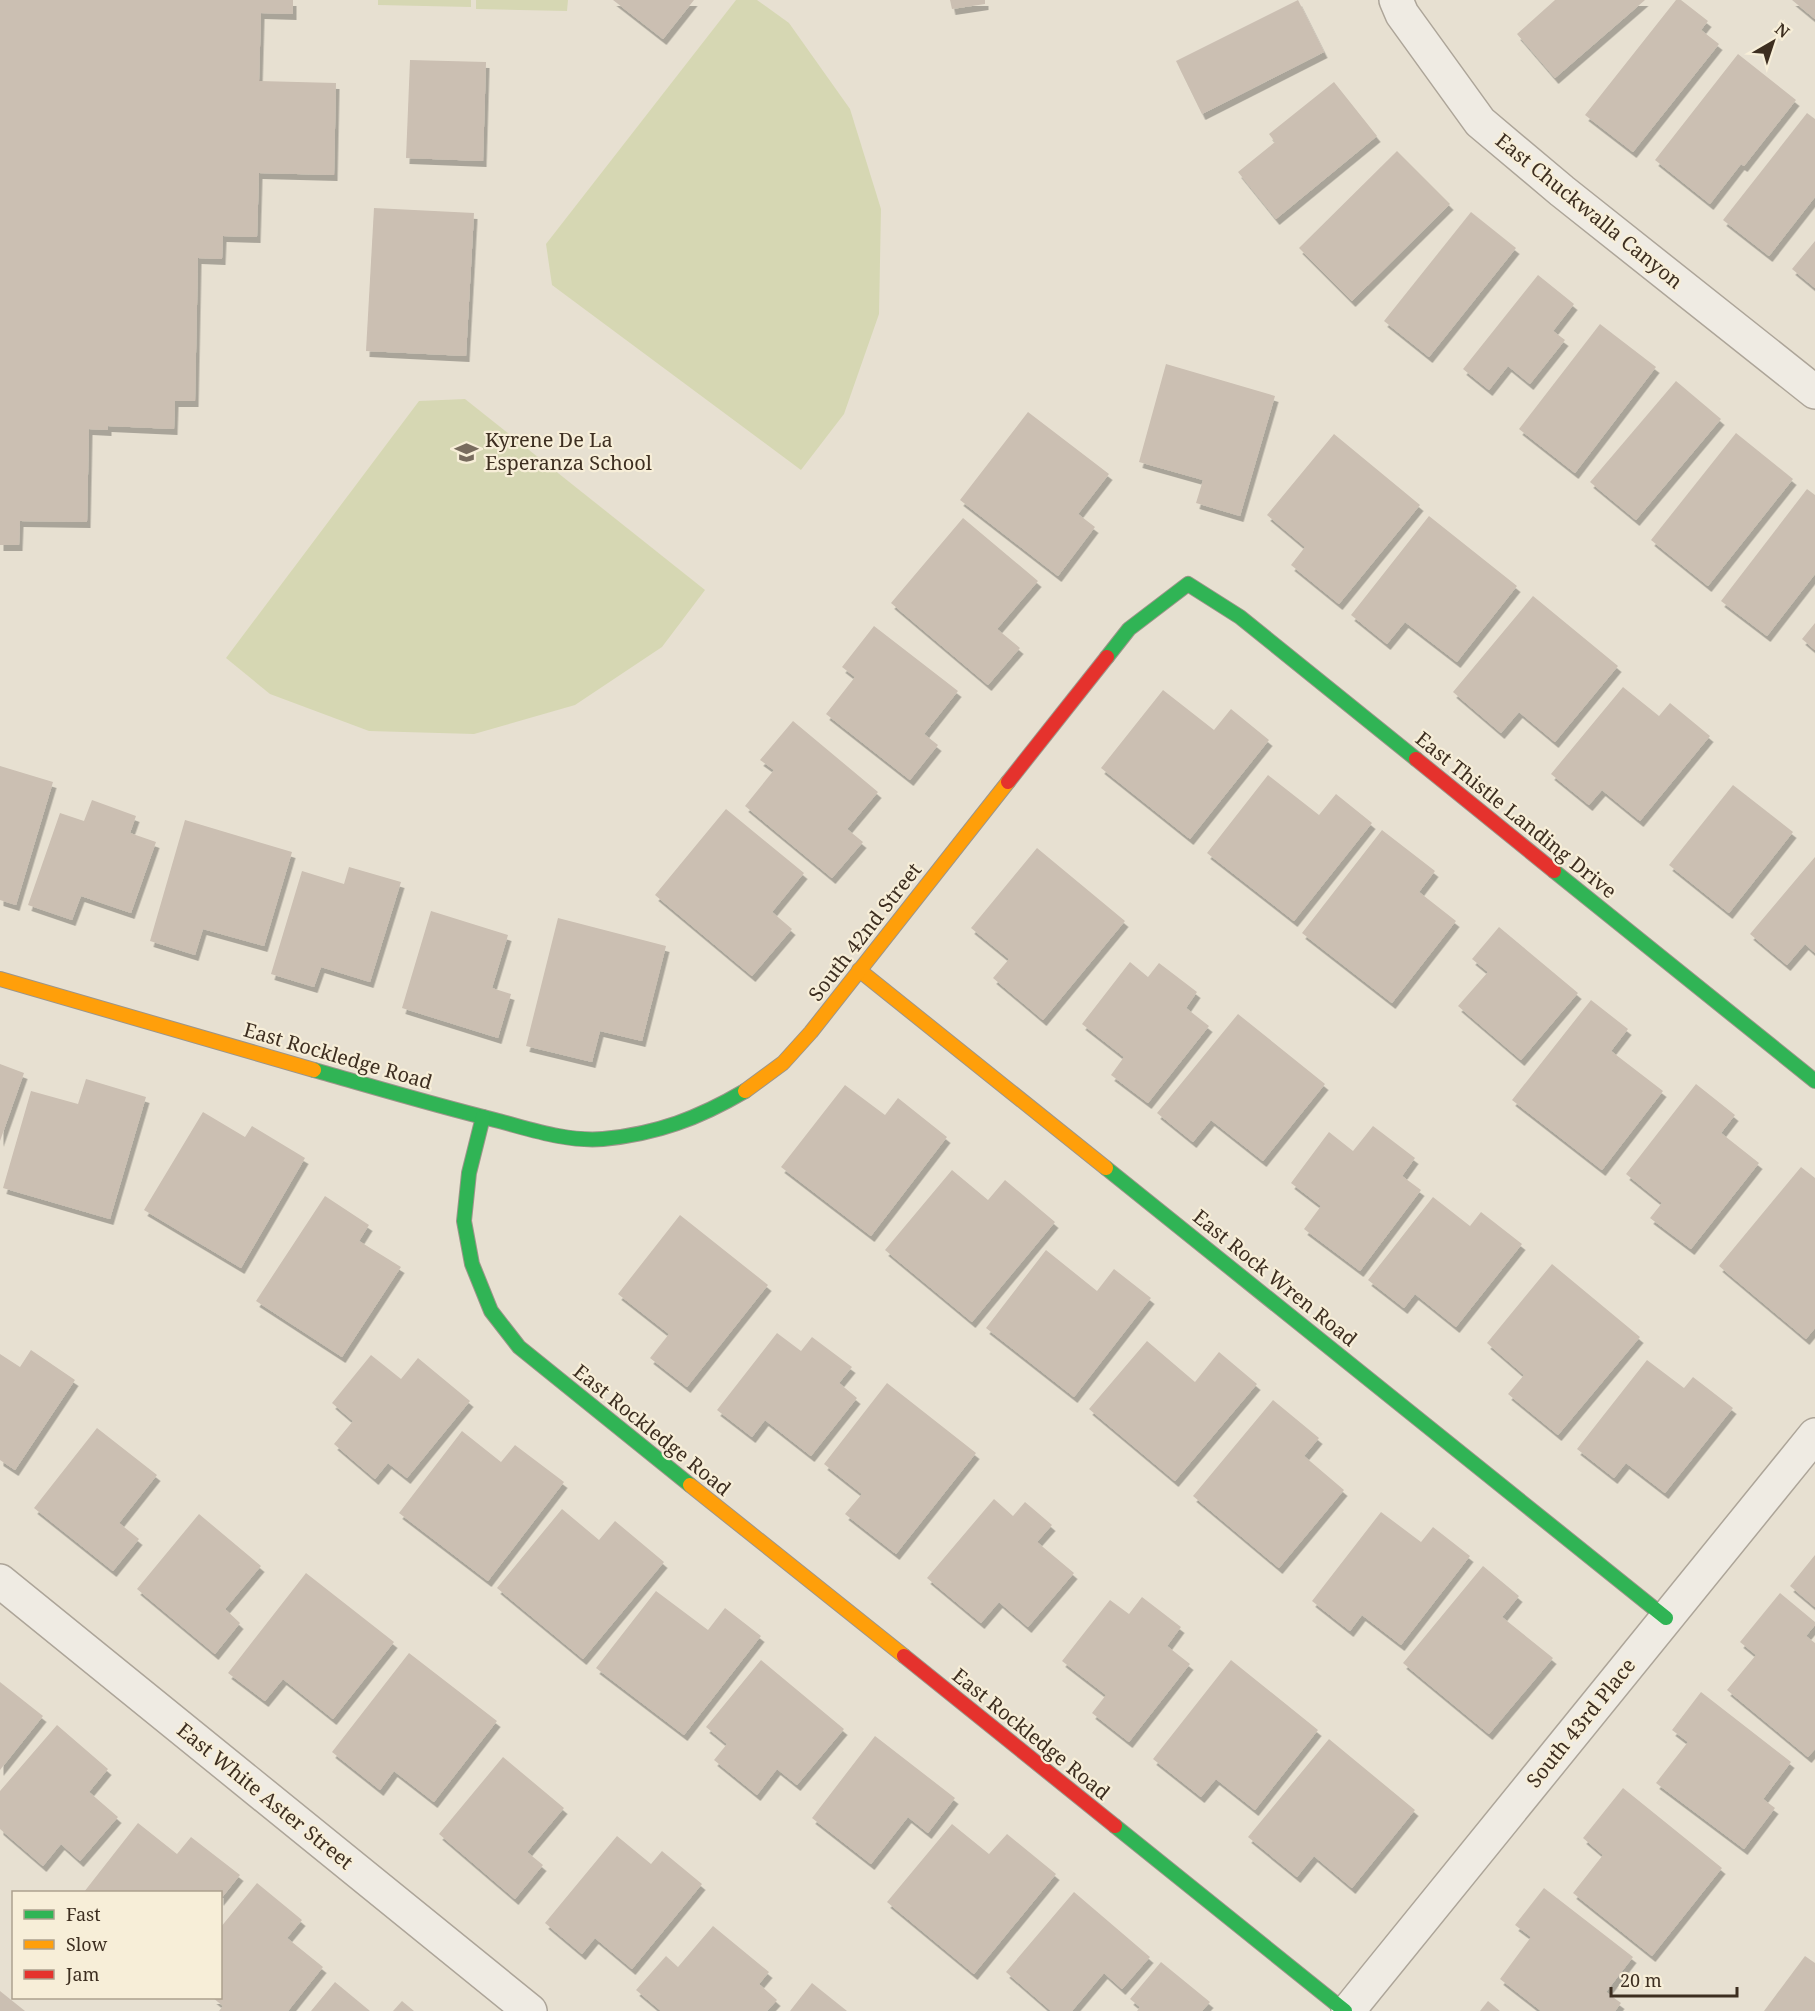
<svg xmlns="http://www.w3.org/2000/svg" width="1815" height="2011" font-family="'Noto Serif',serif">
  <defs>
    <filter id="shadow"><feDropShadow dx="3.5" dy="6" stdDeviation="0" flood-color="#0004"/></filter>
  </defs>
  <rect width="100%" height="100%" fill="#e7e0d1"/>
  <!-- pitch -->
  <g fill="#d6d7b3">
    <polygon points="378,0 471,0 471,7 378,5"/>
    <polygon points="476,0 568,0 567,11 476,9"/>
    <polygon points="736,0 757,0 789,23 850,109 881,209 879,314 844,414 801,470 552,285 546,244"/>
    <polygon points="465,399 705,590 662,647 575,705 474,734 369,731 270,694 226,658 419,401"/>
  </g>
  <!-- building -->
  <g fill="#cbbfb2" filter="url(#shadow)">
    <polygon points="0,0 293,0 293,14 261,13 259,81 336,83 334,175 259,173 257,237 223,236 222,259 198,258 195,401 175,401 174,429 108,426 108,430 89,429 87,522 20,521 19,545 0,545"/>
    <polygon points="613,0 694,0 663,39"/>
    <polygon points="950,0 985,0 985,4 952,9"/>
    <polygon points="1298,0 1324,52 1202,114 1176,61"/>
    <polygon points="1555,0 1645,0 1555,78 1517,34"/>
    <polygon points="1676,0 1681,0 1708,21 1701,30 1719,44 1633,152 1585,115"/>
    <polygon points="1792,0 1815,0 1815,19"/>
    <polygon points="1738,54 1796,100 1744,166 1741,164 1710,204 1655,160"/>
    <polygon points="410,60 486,62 483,161 406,158"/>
    <polygon points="1334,82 1377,136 1276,219 1238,172 1275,142 1269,134"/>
    <polygon points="1807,113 1815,119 1815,197 1769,256 1723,220"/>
    <polygon points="1397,151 1450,204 1352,301 1299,248"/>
    <polygon points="374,208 474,213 466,356 366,351"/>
    <polygon points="1471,212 1516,248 1429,357 1384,321"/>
    <polygon points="1815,241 1815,288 1792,269"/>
    <polygon points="1538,275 1574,304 1553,331 1565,340 1530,384 1508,366 1489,390 1463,369"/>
    <polygon points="1600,324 1656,367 1575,473 1519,429"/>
    <polygon points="1166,364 1275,396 1240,516 1196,503 1203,480 1139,462"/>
    <polygon points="1676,381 1721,419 1636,520 1590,482"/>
    <polygon points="1028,412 1109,474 1078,514 1095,527 1058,576 960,500"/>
    <polygon points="1736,433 1793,479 1708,586 1651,540"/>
    <polygon points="1334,434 1420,505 1339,604 1291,565 1305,547 1267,515"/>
    <polygon points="1807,489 1815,495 1815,574 1767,636 1721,601"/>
    <polygon points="1429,516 1517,586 1457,662 1405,622 1387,644 1351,615"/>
    <polygon points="963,518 1038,581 997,629 1020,648 988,685 891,603"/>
    <polygon points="1533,596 1618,666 1555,742 1519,712 1501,733 1453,692"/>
    <polygon points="1815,623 1815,650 1802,639"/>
    <polygon points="874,626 958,691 924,734 938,745 910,780 826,714 855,677 842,667"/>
    <polygon points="1623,687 1659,716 1670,703 1710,736 1640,821 1602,790 1589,805 1551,774"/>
    <polygon points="1163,690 1214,730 1231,709 1269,740 1190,839 1101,768"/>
    <polygon points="793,721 878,792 847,829 863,842 832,878 745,806 774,770 760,760"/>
    <polygon points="0,766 53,782 16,905 0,900"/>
    <polygon points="1268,775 1319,815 1336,794 1372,823 1294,921 1207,853"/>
    <polygon points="1733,785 1793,832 1729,913 1669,865"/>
    <polygon points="92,800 136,816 130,833 156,842 131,913 81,896 72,920 28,905 60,813 84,821"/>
    <polygon points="726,809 804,873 772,912 792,929 752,976 655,895"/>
    <polygon points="185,820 292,852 264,946 203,929 195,955 150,941"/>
    <polygon points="1382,830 1435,871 1419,892 1456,921 1392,1003 1302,933"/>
    <polygon points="1037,848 1125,921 1043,1020 993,978 1009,959 971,928"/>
    <polygon points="1815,857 1815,953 1805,944 1787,965 1750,934"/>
    <polygon points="349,867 401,882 370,982 321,967 314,987 271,974 302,871 344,884"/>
    <polygon points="431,911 508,935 492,988 511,994 498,1038 402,1008"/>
    <polygon points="558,918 666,946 642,1041 600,1031 592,1062 526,1046"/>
    <polygon points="1499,927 1578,993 1521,1060 1458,1006 1488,972 1472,959"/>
    <polygon points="1130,962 1148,977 1159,963 1197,992 1186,1008 1209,1026 1148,1103 1111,1075 1124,1057 1082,1024"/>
    <polygon points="1591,1000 1628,1029 1611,1051 1663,1091 1602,1170 1512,1100"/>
    <polygon points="1238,1014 1325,1084 1263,1161 1211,1120 1193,1142 1157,1113"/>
    <polygon points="0,1064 24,1073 0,1141"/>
    <polygon points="86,1079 146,1097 110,1219 3,1188 31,1091 78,1104"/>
    <polygon points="1696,1084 1735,1115 1721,1133 1759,1163 1691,1249 1650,1218 1662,1203 1626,1174"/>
    <polygon points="845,1085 885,1115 898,1098 947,1137 871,1236 781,1167"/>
    <polygon points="203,1112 245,1137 252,1126 305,1158 241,1268 144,1210"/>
    <polygon points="1373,1126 1415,1158 1402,1176 1421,1190 1360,1271 1304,1229 1321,1206 1291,1183 1329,1132 1353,1151"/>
    <polygon points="1801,1167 1815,1178 1815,1328 1806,1339 1719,1266"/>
    <polygon points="952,1170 988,1200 1005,1180 1055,1222 972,1322 885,1250"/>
    <polygon points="325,1196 369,1225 359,1241 401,1267 342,1357 256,1301"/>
    <polygon points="1433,1197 1470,1226 1481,1212 1522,1244 1456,1327 1415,1294 1404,1308 1368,1280"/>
    <polygon points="680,1215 768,1285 687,1387 650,1358 669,1334 618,1294"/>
    <polygon points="1046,1250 1097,1291 1114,1269 1151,1298 1074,1397 986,1328"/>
    <polygon points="1552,1264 1640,1337 1558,1435 1508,1394 1524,1375 1487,1343"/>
    <polygon points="777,1333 801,1351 812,1337 852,1367 839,1383 857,1398 811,1456 765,1420 752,1437 717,1410"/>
    <polygon points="1147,1341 1195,1382 1219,1352 1257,1384 1175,1481 1089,1409"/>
    <polygon points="31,1350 75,1380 15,1470 0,1460 0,1354 20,1367"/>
    <polygon points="371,1355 401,1379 418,1358 470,1401 407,1478 388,1463 375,1479 334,1444 353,1421 332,1403"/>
    <polygon points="1647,1360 1684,1388 1693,1377 1733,1408 1665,1493 1626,1463 1614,1478 1577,1449"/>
    <polygon points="887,1383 976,1453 896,1554 845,1514 862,1494 824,1464"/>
    <polygon points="1273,1400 1319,1438 1304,1456 1344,1490 1279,1568 1193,1496"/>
    <polygon points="97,1428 157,1475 119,1523 139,1539 113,1571 34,1508"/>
    <polygon points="462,1431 501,1462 515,1445 564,1482 488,1581 399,1513"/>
    <polygon points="994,1499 1013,1516 1025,1502 1052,1525 1037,1542 1074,1573 1028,1627 999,1602 981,1623 927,1578"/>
    <polygon points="562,1509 599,1540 615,1521 664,1562 583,1659 497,1588"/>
    <polygon points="1381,1512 1421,1542 1433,1527 1470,1556 1401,1645 1362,1615 1350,1631 1312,1601"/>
    <polygon points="199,1514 261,1566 225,1609 240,1623 215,1654 137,1589"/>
    <polygon points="1815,1555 1815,1607 1790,1586"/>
    <polygon points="1483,1566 1519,1596 1502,1617 1553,1658 1489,1734 1403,1663"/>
    <polygon points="306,1573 394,1642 333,1719 283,1679 265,1701 228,1673"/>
    <polygon points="656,1591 708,1630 725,1608 761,1636 684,1735 596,1668"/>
    <polygon points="1780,1593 1815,1622 1815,1625 1806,1636 1815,1643 1815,1749 1808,1757 1727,1690 1756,1655 1740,1642"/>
    <polygon points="1142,1597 1181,1627 1167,1646 1190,1664 1129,1742 1092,1713 1106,1695 1062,1661 1110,1600 1129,1614"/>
    <polygon points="409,1653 497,1721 434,1802 394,1771 380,1790 332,1752"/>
    <polygon points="761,1660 844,1729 797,1785 777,1769 757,1795 714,1760 727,1744 706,1727"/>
    <polygon points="1231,1660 1318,1730 1255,1810 1216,1779 1201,1797 1153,1759"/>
    <polygon points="0,1682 43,1716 0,1770"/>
    <polygon points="1701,1692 1791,1762 1763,1799 1775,1808 1744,1849 1656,1783 1688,1742 1672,1730"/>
    <polygon points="57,1725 108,1769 89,1792 118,1817 80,1861 61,1844 43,1866 0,1829 0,1791"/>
    <polygon points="875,1736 955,1798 928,1833 908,1817 871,1864 812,1818"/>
    <polygon points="1329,1739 1415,1810 1352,1888 1314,1856 1297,1877 1248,1837"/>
    <polygon points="503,1757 564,1808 527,1852 543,1865 515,1899 439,1834"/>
    <polygon points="1623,1788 1722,1868 1652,1956 1573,1893 1603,1855 1583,1838"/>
    <polygon points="138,1823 177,1854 191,1837 240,1875 220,1900 220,1892 84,1892"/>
    <polygon points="952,1824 989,1854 1007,1834 1056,1874 974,1974 887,1902"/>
    <polygon points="617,1836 651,1864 662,1851 702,1884 632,1969 595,1938 582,1954 545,1923"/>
    <polygon points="257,1883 302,1920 287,1938 323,1967 288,2011 219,2011 223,2006 213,1998 220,1998 220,1928"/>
    <polygon points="1544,1888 1633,1957 1606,1992 1621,2003 1615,2011 1541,2011 1500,1979 1531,1937 1515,1925"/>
    <polygon points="1074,1892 1150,1957 1122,1989 1104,1973 1072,2011 1051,2011 1006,1972"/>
    <polygon points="713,1926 769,1972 759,1984 777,2000 767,2011 661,2011 636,1990 666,1956 678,1967"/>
    <polygon points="1805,1956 1815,1963 1815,2011 1764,2011"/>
    <polygon points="1161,1962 1210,2002 1202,2011 1137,2011 1140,2007 1130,1999"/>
    <polygon points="335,1982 370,2011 311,2011"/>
    <polygon points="812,1983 847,2011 790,2011"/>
    <polygon points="0,1991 25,2011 0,2011"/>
    <polygon points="402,2001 414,2011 393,2011"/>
    <polygon points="1488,2001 1500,2011 1480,2011"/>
  </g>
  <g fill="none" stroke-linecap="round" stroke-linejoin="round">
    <defs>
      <g id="street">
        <polyline points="1396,0 1402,14 1480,122 1562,191 1815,392"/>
        <polyline points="0,1581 530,2011"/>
        <polyline points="1348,2011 1815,1435"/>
      </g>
      <g id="fast">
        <polyline points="1107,657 1129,629 1188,584 1240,617 1416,759"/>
        <polyline points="1554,871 1815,1081"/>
        <path d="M314,1070C374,1087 434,1105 495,1120C530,1129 567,1142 603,1139C657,1134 699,1118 745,1091"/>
        <polyline points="483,1117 469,1173 464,1221 472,1264 491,1311 519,1347 690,1485"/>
        <polyline points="1106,1168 1666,1618"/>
        <polyline points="1115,1826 1345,2011"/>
      </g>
      <g id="slow">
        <polyline points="859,970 1106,1168"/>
        <polyline points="0,979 314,1070"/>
        <polyline points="745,1091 783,1063 811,1032 1008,782"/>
        <polyline points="690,1485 904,1656"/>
      </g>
      <g id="jam">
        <polyline points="1416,759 1554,871"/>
        <polyline points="1008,782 1107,657"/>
        <polyline points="904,1656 1115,1826"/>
      </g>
    </defs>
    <!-- street casing -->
    <use href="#street" stroke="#ada599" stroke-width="36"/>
    <!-- fast casing -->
    <use href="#fast" stroke="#9c958a" stroke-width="16"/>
    <!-- slow casing -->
    <use href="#slow" stroke="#9c958a" stroke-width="16"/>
    <!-- jam casing -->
    <use href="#jam" stroke="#9c958a" stroke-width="16"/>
    <!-- street -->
    <use href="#street" stroke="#efebe3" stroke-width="33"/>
    <!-- fast -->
    <use href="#fast" stroke="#30b455" stroke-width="14"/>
    <!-- slow -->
    <use href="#slow" stroke="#ff9f0a" stroke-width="14"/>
    <!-- jam -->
    <use href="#jam" stroke="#e5322d" stroke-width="14"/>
  </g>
  <!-- icons -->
  <defs>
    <symbol id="school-bare" viewBox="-9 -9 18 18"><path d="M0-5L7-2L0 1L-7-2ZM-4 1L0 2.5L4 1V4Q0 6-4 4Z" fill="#786c5e" stroke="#f7eed8" stroke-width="2.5" paint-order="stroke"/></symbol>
  </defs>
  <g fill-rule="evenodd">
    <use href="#school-bare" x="450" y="436" width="33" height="33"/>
  </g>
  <g text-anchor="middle" stroke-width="4.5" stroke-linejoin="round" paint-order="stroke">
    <!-- street labels -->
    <g font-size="20" fill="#3d2e20" stroke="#f7eed8">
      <text transform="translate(1589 211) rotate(39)" y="7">East Chuckwalla Canyon</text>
      <text transform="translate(1516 815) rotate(39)" y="7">East Thistle Landing Drive</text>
      <text transform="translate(865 932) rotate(-52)" y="7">South 42nd Street</text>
      <text transform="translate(338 1056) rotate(16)" y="7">East Rockledge Road</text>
      <text transform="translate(1275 1278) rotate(39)" y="7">East Rock Wren Road</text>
      <text transform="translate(652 1430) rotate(39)" y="7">East Rockledge Road</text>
      <text transform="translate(1581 1723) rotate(-51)" y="7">South 43rd Place</text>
      <text transform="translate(1031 1734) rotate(39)" y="7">East Rockledge Road</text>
      <text transform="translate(265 1796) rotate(39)" y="7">East White Aster Street</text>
    </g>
    <!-- poi labels -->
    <g font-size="20" fill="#3d2e20" stroke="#f7eed8" text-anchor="start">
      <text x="485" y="447">Kyrene De La<tspan x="485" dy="23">Esperanza School</tspan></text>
    </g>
  </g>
  <!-- legend -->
  <rect x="12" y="1891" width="210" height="108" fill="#f7eed8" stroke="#ada18e" stroke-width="1.5"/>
  <rect x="24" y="1910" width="30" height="9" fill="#30b455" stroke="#ada18e" stroke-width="1.5"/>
  <text x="66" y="1921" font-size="18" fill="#3d2e20">Fast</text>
  <rect x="24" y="1940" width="30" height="9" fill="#ff9f0a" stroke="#ada18e" stroke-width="1.5"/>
  <text x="66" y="1951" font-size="18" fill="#3d2e20">Slow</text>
  <rect x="24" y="1970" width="30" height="9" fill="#e5322d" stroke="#ada18e" stroke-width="1.5"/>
  <text x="66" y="1981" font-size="18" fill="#3d2e20">Jam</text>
  <!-- north arrow -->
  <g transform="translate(1773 42) rotate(39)" stroke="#f7eed8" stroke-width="4.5" paint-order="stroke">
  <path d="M0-4.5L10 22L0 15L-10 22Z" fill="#3d2e20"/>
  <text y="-9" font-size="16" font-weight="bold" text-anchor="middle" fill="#3d2e20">N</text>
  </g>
  <!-- scale -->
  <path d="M1611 1987v9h126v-9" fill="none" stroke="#3d2e20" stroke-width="3"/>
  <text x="1620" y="1987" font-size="18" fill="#3d2e20" stroke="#f7eed8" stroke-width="4.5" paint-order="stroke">20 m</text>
</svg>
